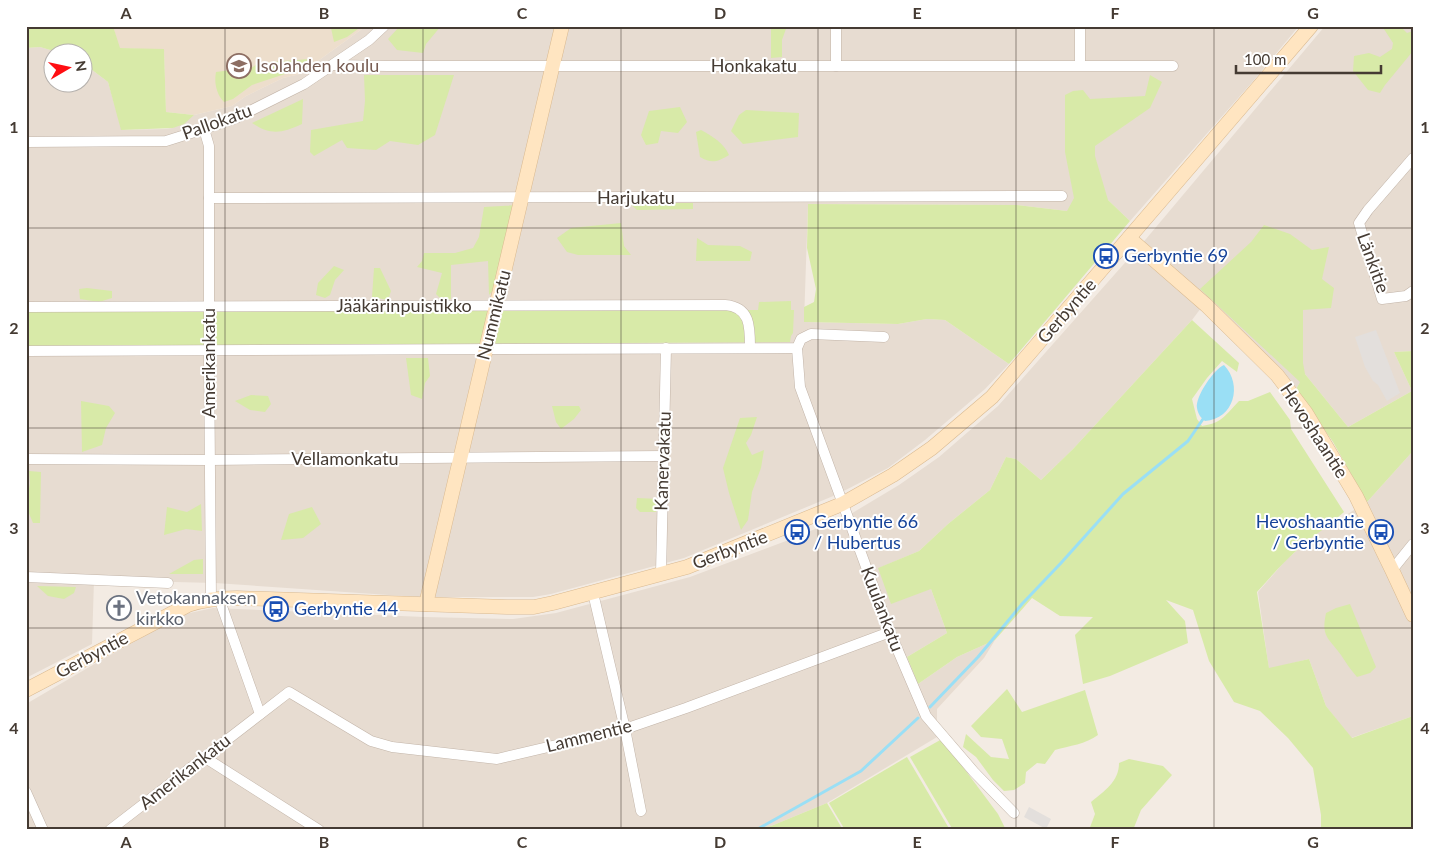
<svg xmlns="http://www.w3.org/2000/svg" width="1439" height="856" font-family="Lato,sans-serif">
  <rect width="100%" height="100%" fill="#f3ebe3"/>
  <!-- residential -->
  <g fill="#e7dcd1">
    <polygon points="366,26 1299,26 1254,80 1130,221 1108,200 1067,211 1017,205 808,204 804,322 898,324 927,319 945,320 1009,364 985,389 925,440 888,468 838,494 684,558 551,594 533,597 418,597 215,583 94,580 92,644 26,678 26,48 40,47 57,52 52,52 52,82 82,82 83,63 108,82 122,130 165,129 173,128 194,115 232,106 246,96 283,78 300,74"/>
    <polygon points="1325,26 1413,26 1413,351 1394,352 1412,391 1348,427 1305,374 1296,389 1263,353 1207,300 1192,320 1073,449 1041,480 1016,459 1006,457 990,490 948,524 919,551 879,568 931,589 947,633 907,657 918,684 957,657 995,640 984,658 937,709 937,737 827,803 771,826 749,830 26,830 26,704 103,659 185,614 213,608 424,617 513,619 556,613 690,577 786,541 849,515 899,485 939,457 998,406 1146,239"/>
    <polygon points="1413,451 1413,716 1351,738 1326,706 1309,659 1269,669 1258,592 1286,560 1317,533 1367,502"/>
  </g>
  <!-- education -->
  <polygon fill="#eddecc" points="113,26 366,26 300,74 283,78 246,96 232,106 194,115 166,112 164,50 119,48"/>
  <!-- green -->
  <g fill="#d8eaa8">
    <polygon points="26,26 113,26 120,48 164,49 166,112 194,115 184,124 173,128 121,130 108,82 83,63 82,52 57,52 40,47 26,48"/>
    <polygon points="344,26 362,26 347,37 334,42 331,28"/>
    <polygon points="400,26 441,26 426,44 423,53 397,50 388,39"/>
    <polygon points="771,26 787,26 782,40 782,57 771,58"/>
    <polygon points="1382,26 1400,26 1407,33 1413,31 1413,51 1385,85 1380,93 1368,90 1353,71 1354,56 1369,53 1380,57 1392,49 1393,43"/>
    <path d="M309,59L294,71L252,85L233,99L224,102C216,94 214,82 216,72L253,67L258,63Z"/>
    <polygon points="364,75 454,75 435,135 418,145 390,141 376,150 347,148 342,140 314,156 310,152 311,130 363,121 365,101"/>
    <polygon points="1150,75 1162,82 1150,108 1095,146 1095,156 1108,200 1130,221 1009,364 945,320 927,319 898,324 804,322 804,307 814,302 816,289 807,248 808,204 1017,205 1067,211 1074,198 1065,152 1065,95 1073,91 1083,90 1090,99 1145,96"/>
    <path d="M303,99L302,124C282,133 271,136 252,123Z"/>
    <polygon points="680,107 687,122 678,133 661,131 658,143 646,145 641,135 649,111"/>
    <polygon points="746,110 799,113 798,137 743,144 731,131 739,115"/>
    <path d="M701,130C712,136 724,143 729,155C717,162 712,164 700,157L696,132Z"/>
    <polygon points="629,203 693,203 693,209 637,210"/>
    <polygon points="516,205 496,287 489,295 488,261 451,265 451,299 442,300 436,294 442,273 417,267 422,261 424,253 455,253 473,248 479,237 484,207"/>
    <polygon points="621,223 624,246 631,255 578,255 567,252 557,238 571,228"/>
    <polygon points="1264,225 1290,234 1312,250 1329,247 1322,279 1334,288 1331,308 1303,310 1303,363 1305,374 1348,427 1412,391 1394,352 1413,351 1413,451 1367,502 1333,442 1296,389 1300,382 1200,289 1251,242"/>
    <polygon points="697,238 708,245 740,246 752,252 750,261 696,261"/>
    <polygon points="334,266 344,270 335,280 330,295 325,298 316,295 318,283"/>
    <polygon points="374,268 380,268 391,291 388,300 372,297"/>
    <polygon points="87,288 112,291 112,298 99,302 80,299 79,289"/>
    <polygon points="791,301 791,310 794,310 793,333 791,336 790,342 26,346 26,312 758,310 759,302"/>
    <path d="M1192,320L1239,363L1237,372L1222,361L1207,378L1192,399L1197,419L1202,426C1223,423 1226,414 1239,401H1248L1270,392L1290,420L1291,429L1344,512L1337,518L1336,521C1304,540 1281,565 1257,592L1269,668L1309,659L1326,706L1352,738L1413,716V830H1321V815L1313,768L1288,738L1260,711L1234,702L1209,661L1193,610L1166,600L1185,621L1188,643L1110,676L1083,684L1075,635L1093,617L1060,616L1032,598L995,640L957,657L918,684L907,657L947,633L931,589L891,604L878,568L919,551L948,524L990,490L1006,457L1016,459L1041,480L1073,449Z"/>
    <polygon points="406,358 428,358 430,376 425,383 422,399 411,395"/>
    <polygon points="251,395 268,396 271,404 265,412 250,410 235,401"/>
    <polygon points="81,401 109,406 115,413 106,428 102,445 82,452"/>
    <polygon points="552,406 579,406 581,410 574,419 561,429 556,422"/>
    <polygon points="757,417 751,435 746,443 752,455 764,450 761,468 752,492 748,520 741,530 729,493 723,468 740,418"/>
    <polygon points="29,471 41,472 40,523 33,523 26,506 30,483"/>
    <polygon points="637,498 659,499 656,512 640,512 636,508"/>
    <polygon points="201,504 202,531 186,529 164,535 167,507 187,512"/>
    <polygon points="312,507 321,524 303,538 281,540 289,514"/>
    <polygon points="203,559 203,574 169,574 194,560"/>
    <polygon points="37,586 76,587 74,593 64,599 48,596"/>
    <path d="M1350,604L1376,667L1370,673L1357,677C1351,670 1346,663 1341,655C1328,637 1321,637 1326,613L1336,608Z"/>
    <path d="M1007,689L1022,712L1085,690L1098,735C1086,744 1069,746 1055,750L1045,764L1037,763L1026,772L1025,783L1014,790L1004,791L993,780L976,757L963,747L966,734L991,757L1009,759L1002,739L981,737L971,726Z"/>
    <polygon points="942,739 998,814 1006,830 953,830 910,757"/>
    <polygon points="907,757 950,830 845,830 829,803"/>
    <path d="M1129,759L1163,766L1172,775L1141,810L1133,830H1089L1095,814L1091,802C1104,791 1119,782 1119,763Z"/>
    <polygon points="827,803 843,830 749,830 771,826"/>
  </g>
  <!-- parking -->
  <g fill="#e3dfdc">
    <polygon points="1376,330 1400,393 1387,401 1378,385 1373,381 1365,367 1355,337"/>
    <polygon points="1029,807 1051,819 1046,829 1024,817"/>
  </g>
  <!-- water -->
  <path fill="#9adff5" d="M1224,365C1243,385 1234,419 1205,421C1201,418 1198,414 1197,408C1195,397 1214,369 1224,365Z"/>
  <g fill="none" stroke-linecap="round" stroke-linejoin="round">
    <!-- stream -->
    <g stroke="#9adff5" stroke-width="3">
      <polyline points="930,707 978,657 1022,604 1061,563 1123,494 1188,441 1203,419"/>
      <polyline points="756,830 861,771 918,718"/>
    </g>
    <defs>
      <g id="street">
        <polyline points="836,26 836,66"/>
        <polyline points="334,65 387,66 1173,66"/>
        <polyline points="1080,65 1080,26"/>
        <polyline points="204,129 209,146 209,350 211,599"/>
        <polyline points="26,142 166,141 204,129 236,118 304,84 369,40 384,26"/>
        <polyline points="1413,158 1368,210 1359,223 1382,299 1406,296 1413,291"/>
        <polyline points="209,198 1062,196"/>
        <path d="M26,307L725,305C750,307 750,326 750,347"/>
        <polyline points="797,348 800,387 890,632 926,716 974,772 1014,813"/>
        <polyline points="26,351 797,348 801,339 811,334 884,337"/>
        <polyline points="26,459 209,460 664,456"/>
        <polyline points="1392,570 1413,544"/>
        <polyline points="661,574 666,348"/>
        <polyline points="26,577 168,583"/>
        <polyline points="593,593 625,729 641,811"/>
        <polyline points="219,598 260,714"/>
        <polyline points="204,757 319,830"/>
        <polyline points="26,792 43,830"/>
        <polyline points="110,830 289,692 371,741 392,747 497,759 625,729 686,708 890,632"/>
      </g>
      <g id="secondary">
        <polyline points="1129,238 1206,305 1277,375 1306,413 1356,496 1392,570 1413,615"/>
        <polyline points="426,604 562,26"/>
        <path d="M26,690L188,605C205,599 220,598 237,598L507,607H534L553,603L687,567L842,504L893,475L932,448L992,397L1311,26"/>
      </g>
    </defs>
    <!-- street casing -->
    <use href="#street" stroke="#c2b4a8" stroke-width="11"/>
    <!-- secondary casing -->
    <use href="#secondary" stroke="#daba91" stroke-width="15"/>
    <!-- street -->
    <use href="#street" stroke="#fff" stroke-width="10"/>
    <!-- secondary -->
    <use href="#secondary" stroke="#ffe5c1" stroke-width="14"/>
  </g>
  <!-- grid -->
  <path fill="none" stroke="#453b33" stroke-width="1" stroke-opacity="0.55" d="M225,26V830M423,26V830M621,26V830M818,26V830M1016,26V830M1214,26V830M26,228H1413M26,428H1413M26,628H1413"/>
  <!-- icons -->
  <defs>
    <symbol id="school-ring" viewBox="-11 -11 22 22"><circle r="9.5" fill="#fff" stroke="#8d6e63" stroke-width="1.5"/><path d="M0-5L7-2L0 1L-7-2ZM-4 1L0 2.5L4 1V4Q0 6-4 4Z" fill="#8d6e63"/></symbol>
    <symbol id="bus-ring" viewBox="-11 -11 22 22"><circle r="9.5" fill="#fff" stroke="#1a4fb4" stroke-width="1.5"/><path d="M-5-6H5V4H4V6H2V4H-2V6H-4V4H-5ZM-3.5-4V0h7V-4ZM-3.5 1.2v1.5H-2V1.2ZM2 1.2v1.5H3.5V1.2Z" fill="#1a4fb4"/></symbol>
    <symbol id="church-ring" viewBox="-11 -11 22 22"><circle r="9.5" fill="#fff" stroke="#6b7280" stroke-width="1.5"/><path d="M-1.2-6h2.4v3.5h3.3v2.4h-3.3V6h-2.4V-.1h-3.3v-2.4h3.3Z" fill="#6b7280"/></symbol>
  </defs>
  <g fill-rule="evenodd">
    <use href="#school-ring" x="225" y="52" width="28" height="28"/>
    <use href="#bus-ring" x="1092" y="242" width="28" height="28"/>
    <use href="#bus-ring" x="783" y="518" width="28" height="28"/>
    <use href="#bus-ring" x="1367" y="518" width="28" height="28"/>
    <use href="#church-ring" x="105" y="594" width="28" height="28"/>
    <use href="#bus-ring" x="262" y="595" width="28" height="28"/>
  </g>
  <g text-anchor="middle" stroke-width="4" stroke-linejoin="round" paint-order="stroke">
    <!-- education labels -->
    <g font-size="18" fill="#785e54" stroke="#fff" text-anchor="start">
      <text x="256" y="72">Isolahden koulu</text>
    </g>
    <!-- street labels -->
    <g font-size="18" fill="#453b33" stroke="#fff">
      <text x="754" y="72">Honkakatu</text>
      <text transform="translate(217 122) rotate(-20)" y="6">Pallokatu</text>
      <text x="636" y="204">Harjukatu</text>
      <text transform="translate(1373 263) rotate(70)" y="6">Länkitie</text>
      <text x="404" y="312">Jääkärinpuistikko</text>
      <text transform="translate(1067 311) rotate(-49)" y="6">Gerbyntie</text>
      <text transform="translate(494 315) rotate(-76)" y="6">Nummikatu</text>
      <text transform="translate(209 363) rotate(-90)" y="6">Amerikankatu</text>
      <text transform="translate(1314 431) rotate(57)" y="6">Hevoshaantie</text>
      <text x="345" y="465">Vellamonkatu</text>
      <text transform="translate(663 461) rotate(-88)" y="6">Kanervakatu</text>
      <text transform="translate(730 550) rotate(-21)" y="6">Gerbyntie</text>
      <text transform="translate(882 609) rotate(69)" y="6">Kuulankatu</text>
      <text transform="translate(92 655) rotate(-28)" y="6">Gerbyntie</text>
      <text transform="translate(589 736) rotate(-14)" y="6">Lammentie</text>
      <text transform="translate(185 772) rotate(-38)" y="6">Amerikankatu</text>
    </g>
    <!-- transit labels -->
    <g font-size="18" fill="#164399" stroke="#fff" text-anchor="start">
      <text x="1124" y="262">Gerbyntie 69</text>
      <text x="814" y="528">Gerbyntie 66<tspan x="814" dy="21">/ Hubertus</tspan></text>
      <text x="1364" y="528" text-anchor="end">Hevoshaantie<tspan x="1364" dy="21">/ Gerbyntie</tspan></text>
      <text x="294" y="615">Gerbyntie 44</text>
    </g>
    <!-- worship labels -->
    <g font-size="18" fill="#5b616d" stroke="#fff" text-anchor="start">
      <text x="136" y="604">Vetokannaksen<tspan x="136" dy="21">kirkko</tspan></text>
    </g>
  </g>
  <!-- border -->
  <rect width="1439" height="856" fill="none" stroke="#ffffff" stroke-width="55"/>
  <!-- north arrow -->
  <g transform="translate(68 68) rotate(81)"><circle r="24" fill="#ffffff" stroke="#b5b1ad"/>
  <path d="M0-4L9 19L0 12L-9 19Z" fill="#ff0e12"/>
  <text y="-8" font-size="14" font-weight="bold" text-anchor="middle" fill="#453b33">N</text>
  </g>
  <!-- scale -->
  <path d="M1236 65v8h145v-8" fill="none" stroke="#453b33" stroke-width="2.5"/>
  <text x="1244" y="65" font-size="15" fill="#453b33" stroke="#ffffff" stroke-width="4" paint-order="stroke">100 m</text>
  <rect x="28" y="28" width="1384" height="800" fill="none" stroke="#453b33" stroke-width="2"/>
  <g font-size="16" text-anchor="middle" font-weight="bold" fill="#453b33">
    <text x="126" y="19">A</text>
    <text x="324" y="19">B</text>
    <text x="522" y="19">C</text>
    <text x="720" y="19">D</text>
    <text x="917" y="19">E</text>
    <text x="1115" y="19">F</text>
    <text x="1313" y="19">G</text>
    <text x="14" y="133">1</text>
    <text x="1425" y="133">1</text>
    <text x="14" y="334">2</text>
    <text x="1425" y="334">2</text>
    <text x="14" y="534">3</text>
    <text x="1425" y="534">3</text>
    <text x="14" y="734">4</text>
    <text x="1425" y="734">4</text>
    <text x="126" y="848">A</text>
    <text x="324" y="848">B</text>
    <text x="522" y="848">C</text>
    <text x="720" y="848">D</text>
    <text x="917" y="848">E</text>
    <text x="1115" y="848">F</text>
    <text x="1313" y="848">G</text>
  </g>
</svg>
